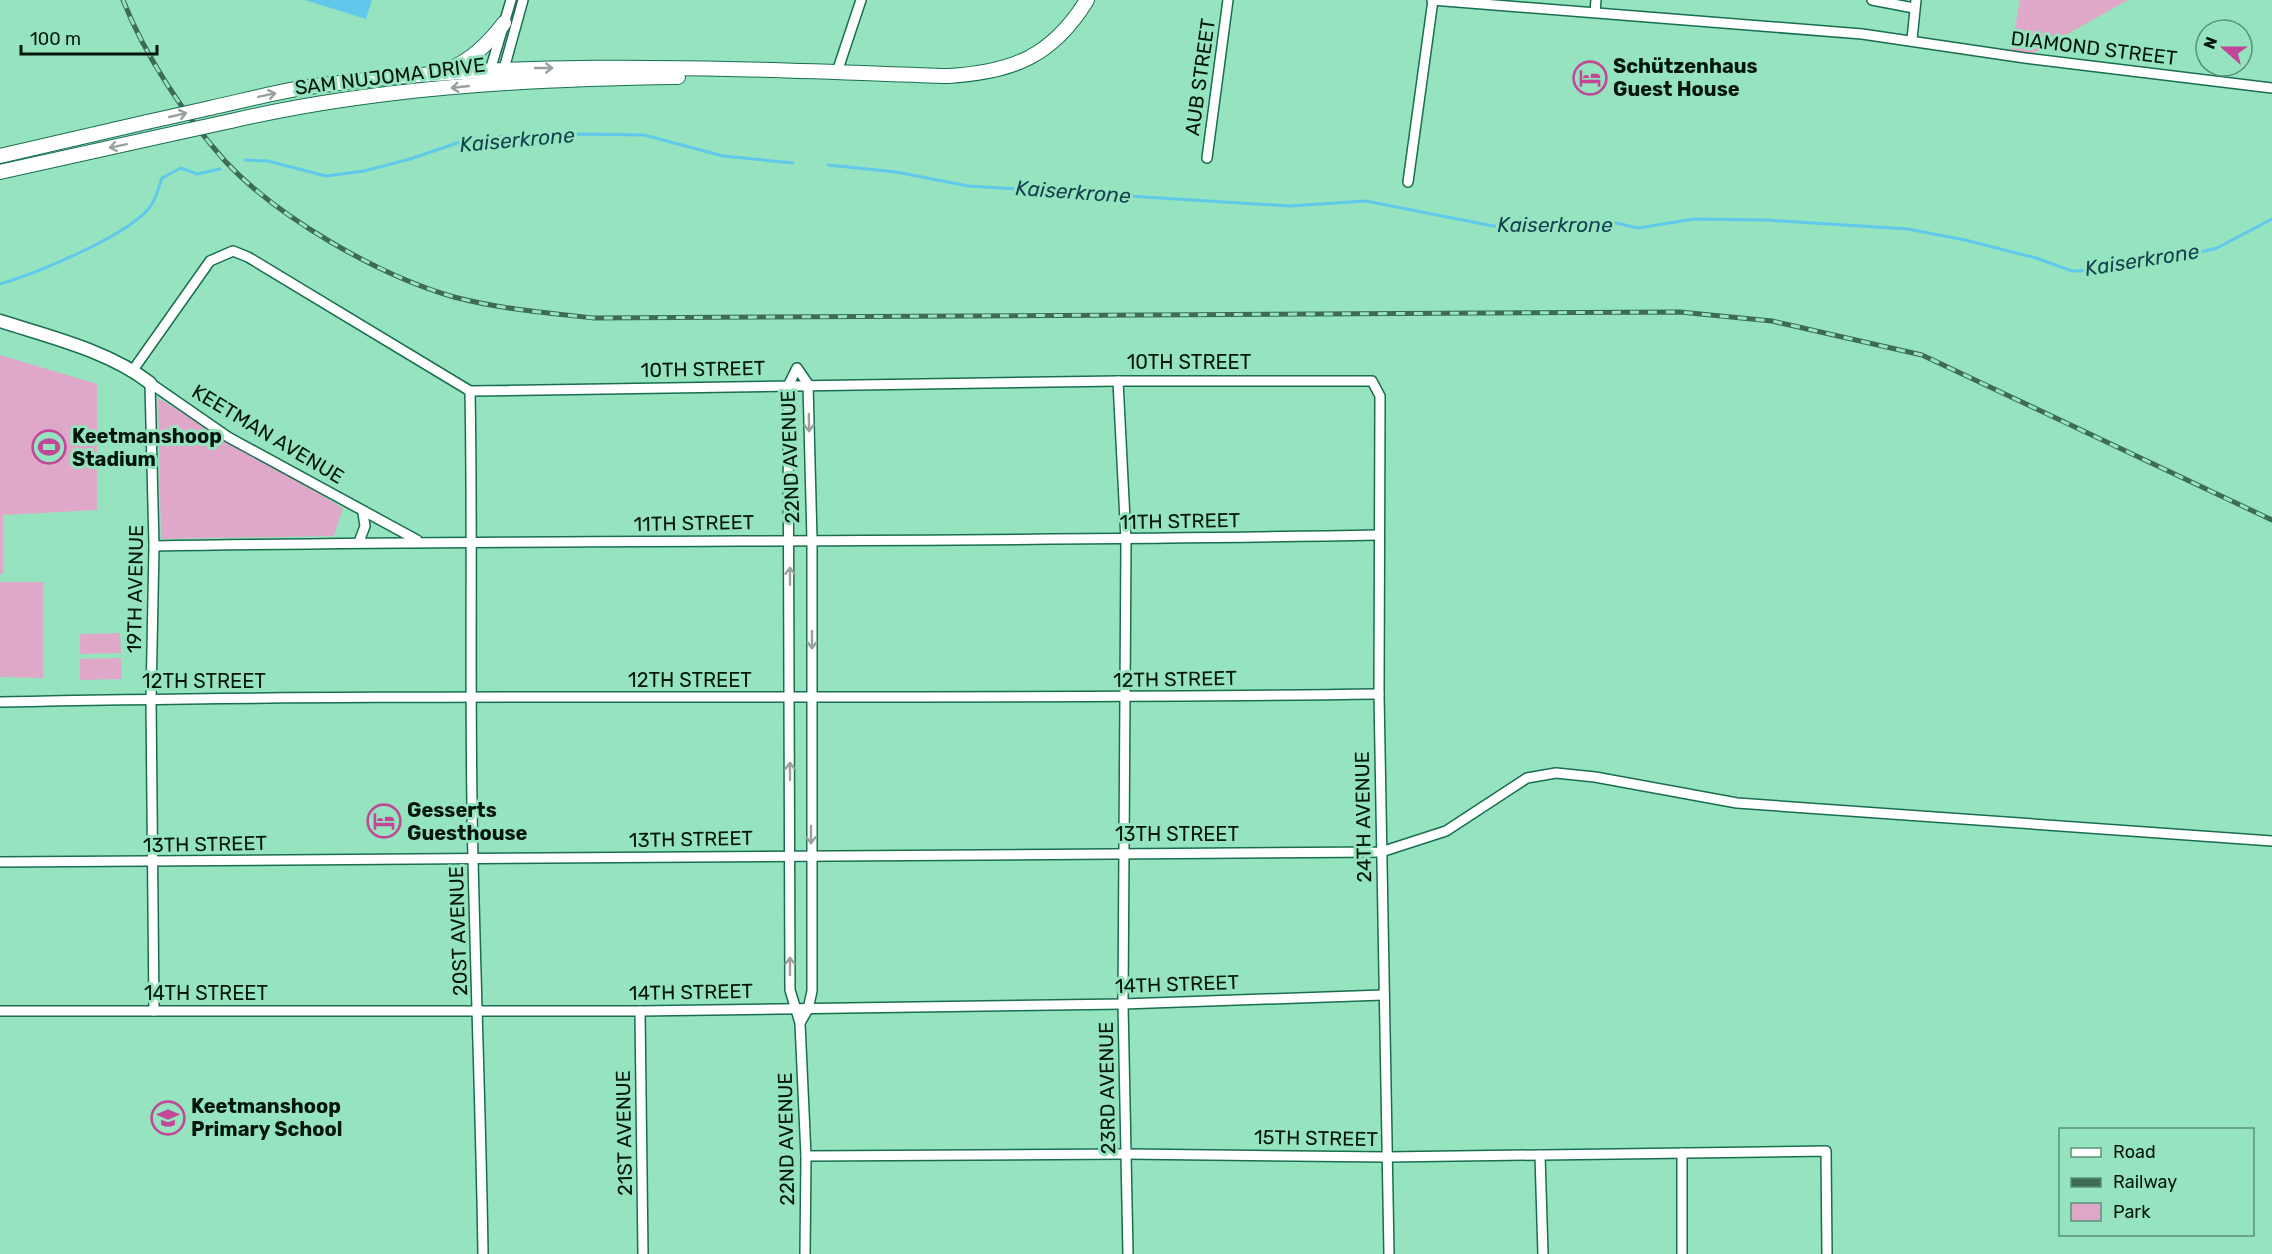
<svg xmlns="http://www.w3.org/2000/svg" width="2272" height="1254" font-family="Rubik,sans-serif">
  <rect width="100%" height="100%" fill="#95e4bf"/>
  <!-- green -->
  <g fill="#dfa8c8">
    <polygon points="2020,0 2128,0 2025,58 2010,55"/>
    <polygon points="0,355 97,384 97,510 3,515 3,574 0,574"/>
    <polygon points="158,398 343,508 334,536 161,539"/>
    <polygon points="0,582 43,582 43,678 0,677"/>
    <polygon points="120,633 121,653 80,654 80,634"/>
    <polygon points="121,658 122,679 80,680 80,659"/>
  </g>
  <!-- water -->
  <polygon fill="#5fc8eb" points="305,0 372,0 366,19"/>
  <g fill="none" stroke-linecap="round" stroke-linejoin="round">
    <!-- stream -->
    <g stroke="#5fc8eb" stroke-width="3">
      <polyline points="245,160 268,161 326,176 364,171 410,159 463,141 504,136 584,134 644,135 723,156 793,163"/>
      <polyline points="828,165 896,172 968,186 1290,206 1366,201 1493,226 1572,223 1616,223 1638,228 1694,219 1766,220 1908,229 1965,240 2036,258 2072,271 2107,270 2165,261 2217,248 2272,219"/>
      <path d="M0,284C34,274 134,234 152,204C157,196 159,186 162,178L181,168L197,174L220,169"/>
    </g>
    <defs>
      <g id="minor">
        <polyline points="1432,0 1862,34 2025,58 2272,88"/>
        <polyline points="1872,0 1914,8"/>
        <polyline points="1595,12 1596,0"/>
        <polyline points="1912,39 1916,0"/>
        <polyline points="837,72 861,0"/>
        <polyline points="489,74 511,0"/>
        <polyline points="502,76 523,0"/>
        <polyline points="1207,158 1228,0"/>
        <polyline points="1408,182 1433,0"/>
        <polyline points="133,370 210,261 233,251 248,257 470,391 1118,381 1372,381 1380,396 1379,694 1389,1254"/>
        <polyline points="1118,381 1126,540 1123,1004 1128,1254"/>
        <polyline points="150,383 154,546 151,699 154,1011"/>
        <polyline points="150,383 228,437 417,540"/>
        <path d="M470,391C473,547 469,703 473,859C476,991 481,1122 483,1254"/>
        <polyline points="359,542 365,526 363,513"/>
        <path d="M154,546C562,539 970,543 1378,535"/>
        <path d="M0,702C460,692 920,701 1379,694"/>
        <polyline points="0,862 1381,852 1446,831 1527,778 1556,773 1595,777 1737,803 2272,841"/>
        <polyline points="0,1011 640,1011 1123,1004 1383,995"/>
        <polyline points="640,1011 643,1254"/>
        <polyline points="800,1023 808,1009 812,991 812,540 808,384 797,368 788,386 790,990 800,1023 806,1156 805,1254"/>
        <polyline points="1540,1155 1543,1254"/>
        <polyline points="806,1156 1126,1154 1387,1157 1826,1151 1827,1254"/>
        <polyline points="1682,1254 1682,1153"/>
      </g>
      <path id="tertiary" d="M0,321C50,337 109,351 150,383"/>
      <g id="secondary">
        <path d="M450,69C473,59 489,43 504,23"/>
        <path d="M210,108C242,101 275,92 308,87C520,57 735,69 949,76C1012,72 1052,57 1087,0"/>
        <path d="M231,121C377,87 528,79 678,77"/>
        <polyline points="0,156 147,122"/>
        <polyline points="0,172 176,133"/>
      </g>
    </defs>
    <!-- minor casing -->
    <use href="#minor" stroke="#186e4f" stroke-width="12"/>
    <!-- tertiary casing -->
    <use href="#tertiary" stroke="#186e4f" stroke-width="15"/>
    <!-- secondary casing -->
    <use href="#secondary" stroke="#186e4f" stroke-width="16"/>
    <!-- minor -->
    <use href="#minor" stroke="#fff" stroke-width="9"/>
    <!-- tertiary -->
    <use href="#tertiary" stroke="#fff" stroke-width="12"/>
    <!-- secondary -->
    <use href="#secondary" stroke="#fff" stroke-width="14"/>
    <defs>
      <path id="rail" d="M123,0C145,56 185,116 225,161C278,218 380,276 454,297C500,309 547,313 594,318L1680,312L1772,321L1922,355L2272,520"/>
    </defs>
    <!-- rail casing -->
    <use href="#rail" stroke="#3e6b56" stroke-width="5"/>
    <!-- rail -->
    <use href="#rail" stroke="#95e4bf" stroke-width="3" stroke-dasharray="9" stroke-linecap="butt"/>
    <defs>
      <g id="secondary-bridge">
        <polyline points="147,122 210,108"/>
        <polyline points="176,133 231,121"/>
      </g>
    </defs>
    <!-- secondary-bridge casing -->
    <use href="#secondary-bridge" stroke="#186e4f" stroke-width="16" stroke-linecap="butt"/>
    <!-- secondary-bridge -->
    <use href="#secondary-bridge" stroke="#fff" stroke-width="14"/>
  </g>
  <!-- one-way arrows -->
  <defs><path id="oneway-shaft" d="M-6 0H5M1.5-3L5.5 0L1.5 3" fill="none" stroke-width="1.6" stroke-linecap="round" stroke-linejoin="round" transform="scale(1.5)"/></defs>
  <g stroke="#99a19d">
    <use href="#oneway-shaft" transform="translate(544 68)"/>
    <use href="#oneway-shaft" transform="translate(460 87) rotate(174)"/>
    <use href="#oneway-shaft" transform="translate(267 95) rotate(-12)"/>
    <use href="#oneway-shaft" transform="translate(178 115) rotate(-13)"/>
    <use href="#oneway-shaft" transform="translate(118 146) rotate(168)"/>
    <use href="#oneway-shaft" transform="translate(809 423) rotate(89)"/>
    <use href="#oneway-shaft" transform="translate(790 576) rotate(-90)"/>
    <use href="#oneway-shaft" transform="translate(812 640) rotate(90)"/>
    <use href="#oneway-shaft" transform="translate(790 771) rotate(-90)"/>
    <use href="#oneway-shaft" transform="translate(811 835) rotate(90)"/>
    <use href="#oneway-shaft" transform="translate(790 966) rotate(-90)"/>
  </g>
  <!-- icons -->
  <defs>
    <symbol id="hotel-ring" viewBox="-11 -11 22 22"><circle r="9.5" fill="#95e4bf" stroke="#c24799" stroke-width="1.5"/><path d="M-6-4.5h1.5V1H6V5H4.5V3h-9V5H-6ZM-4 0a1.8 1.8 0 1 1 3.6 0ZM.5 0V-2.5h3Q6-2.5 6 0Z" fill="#c24799"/></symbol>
    <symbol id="stadium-ring" viewBox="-11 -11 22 22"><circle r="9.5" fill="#95e4bf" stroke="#c24799" stroke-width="1.5"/><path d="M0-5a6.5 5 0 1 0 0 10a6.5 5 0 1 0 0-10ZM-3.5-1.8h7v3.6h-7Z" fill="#c24799"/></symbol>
    <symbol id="school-ring" viewBox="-11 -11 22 22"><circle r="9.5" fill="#95e4bf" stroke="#c24799" stroke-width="1.5"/><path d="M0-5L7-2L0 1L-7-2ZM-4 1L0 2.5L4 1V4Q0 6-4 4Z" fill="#c24799"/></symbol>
  </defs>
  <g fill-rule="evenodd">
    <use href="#hotel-ring" x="1571" y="59" width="38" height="38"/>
    <use href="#stadium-ring" x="30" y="428" width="38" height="38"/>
    <use href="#hotel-ring" x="365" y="802" width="38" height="38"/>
    <use href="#school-ring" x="149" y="1099" width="38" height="38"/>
  </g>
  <g text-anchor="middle" stroke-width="6" stroke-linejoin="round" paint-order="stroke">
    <!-- street labels -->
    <g font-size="20" fill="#00150b" stroke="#95e4bf">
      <text transform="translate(2094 48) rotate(7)" y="7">DIAMOND STREET</text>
      <text transform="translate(390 76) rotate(-7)" y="7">SAM NUJOMA DRIVE</text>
      <text transform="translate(1200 77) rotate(-82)" y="7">AUB STREET</text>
      <text x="1189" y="369">10TH STREET</text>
      <text transform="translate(703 369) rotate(-1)" y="7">10TH STREET</text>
      <text transform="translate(268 434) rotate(31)" y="7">KEETMAN AVENUE</text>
      <text transform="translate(790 457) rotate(-92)" y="7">22ND AVENUE</text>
      <text transform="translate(1180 521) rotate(-1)" y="7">11TH STREET</text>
      <text transform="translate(694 523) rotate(-1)" y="7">11TH STREET</text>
      <text transform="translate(135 589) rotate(-89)" y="7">19TH AVENUE</text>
      <text transform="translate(1175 679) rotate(-1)" y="7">12TH STREET</text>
      <text x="690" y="687">12TH STREET</text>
      <text x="204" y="688">12TH STREET</text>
      <text transform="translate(1363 817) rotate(-91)" y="7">24TH AVENUE</text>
      <text x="1177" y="841">13TH STREET</text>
      <text transform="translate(691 839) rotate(-1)" y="7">13TH STREET</text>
      <text transform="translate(205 844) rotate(-1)" y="7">13TH STREET</text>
      <text transform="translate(458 931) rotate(-92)" y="7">20ST AVENUE</text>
      <text transform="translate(1177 984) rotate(-2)" y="7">14TH STREET</text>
      <text transform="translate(691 992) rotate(-1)" y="7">14TH STREET</text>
      <text x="206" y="1000">14TH STREET</text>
      <text transform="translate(1107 1088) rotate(-91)" y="7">23RD AVENUE</text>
      <text transform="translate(624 1133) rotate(-91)" y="7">21ST AVENUE</text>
      <text transform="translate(1316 1138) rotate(1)" y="7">15TH STREET</text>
      <text transform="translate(786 1139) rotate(-91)" y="7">22ND AVENUE</text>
    </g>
    <!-- poi labels -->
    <g font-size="20" font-weight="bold" fill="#00150b" stroke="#95e4bf" text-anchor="start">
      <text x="1613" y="73">Schützenhaus<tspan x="1613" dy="23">Guest House</tspan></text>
      <text x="72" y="443">Keetmanshoop<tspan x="72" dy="23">Stadium</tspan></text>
      <text x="407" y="817">Gesserts<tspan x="407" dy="23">Guesthouse</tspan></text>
      <text x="191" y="1113">Keetmanshoop<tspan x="191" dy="23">Primary School</tspan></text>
    </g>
    <!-- water labels -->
    <g font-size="21" font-style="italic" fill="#134250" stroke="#95e4bf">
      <text transform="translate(517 140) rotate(-5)" y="7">Kaiserkrone</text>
      <text transform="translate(1073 192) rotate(4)" y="7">Kaiserkrone</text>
      <text x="1555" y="232">Kaiserkrone</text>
      <text transform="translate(2142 260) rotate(-9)" y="7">Kaiserkrone</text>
    </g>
  </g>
  <!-- legend -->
  <rect x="2059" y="1128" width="195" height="108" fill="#95e4bf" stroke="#599177" stroke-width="1.5"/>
  <rect x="2071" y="1148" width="30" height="9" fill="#ffffff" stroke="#599177" stroke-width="1.5"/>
  <text x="2113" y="1158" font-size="18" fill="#00150b">Road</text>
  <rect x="2071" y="1178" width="30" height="9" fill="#3e6b56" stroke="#599177" stroke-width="1.5"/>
  <text x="2113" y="1188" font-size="18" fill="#00150b">Railway</text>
  <rect x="2071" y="1203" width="30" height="18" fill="#dfa8c8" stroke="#599177" stroke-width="1.5"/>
  <text x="2113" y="1218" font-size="18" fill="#00150b">Park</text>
  <!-- north arrow -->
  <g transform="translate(2224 48) rotate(291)"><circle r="28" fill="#95e4bf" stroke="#599177" stroke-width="1.5"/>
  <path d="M0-4.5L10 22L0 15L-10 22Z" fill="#c24799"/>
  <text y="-9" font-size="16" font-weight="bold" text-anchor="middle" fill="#00150b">N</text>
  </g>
  <!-- scale -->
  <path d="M21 45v9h136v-9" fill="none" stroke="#00150b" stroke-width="3"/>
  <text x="30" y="45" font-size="18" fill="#00150b" stroke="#95e4bf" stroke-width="4.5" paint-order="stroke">100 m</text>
</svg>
